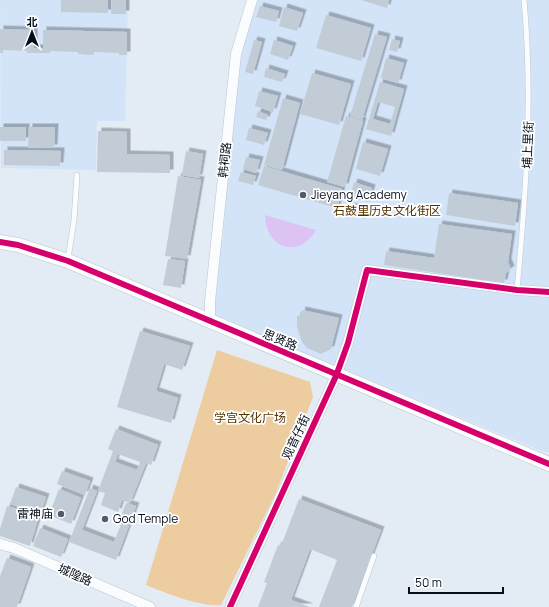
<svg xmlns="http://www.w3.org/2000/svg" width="549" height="607" font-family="Manrope,'Noto Sans SC',sans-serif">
  <defs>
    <filter id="shadow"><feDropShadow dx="3.5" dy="-3.5" stdDeviation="0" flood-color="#0004"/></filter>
  </defs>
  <rect width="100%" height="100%" fill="#e3ebf4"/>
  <!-- built -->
  <g fill="#d3e4f8">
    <polygon points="0,0 128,0 125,121 97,121 96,170 1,168"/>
    <polygon points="255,0 549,0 549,452 544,452 213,315 218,256 223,238 236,60"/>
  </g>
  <!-- green -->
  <path fill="#edcd9f" d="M217,350L310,382L313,397L275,495L221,605C200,607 166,593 146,585Z"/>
  <!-- water -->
  <path fill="#ddc3f3" d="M265,215L316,230C299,260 265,248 265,215Z"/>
  <!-- building -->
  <g fill="#c1ccd7" fill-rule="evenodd" filter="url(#shadow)">
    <polygon points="61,0 108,0 108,13 61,12"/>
    <polygon points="112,0 126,0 126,14 111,14"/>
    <polygon points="361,0 389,0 387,8"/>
    <polygon points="260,6 279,11 276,22 256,17"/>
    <polygon points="284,7 303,13 297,31 279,26"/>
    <polygon points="326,15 371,28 361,61 316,48"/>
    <polygon points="0,29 34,30 34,48 43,48 43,30 127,32 127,55 119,55 119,53 94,52 94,55 78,54 78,52 50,51 50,53 27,53 27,51 3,50 3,53 0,53"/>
    <polygon points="375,34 387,37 362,120 350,116"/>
    <polygon points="392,39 400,41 397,52 389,50"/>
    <polygon points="254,40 262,42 253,74 245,72"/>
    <polygon points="274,40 293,46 288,60 270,54"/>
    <polygon points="386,58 404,63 398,83 381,78"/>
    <polygon points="266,68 285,74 282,82 264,77"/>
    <polygon points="312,73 351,84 339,125 300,114"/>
    <path d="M380,82L404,89L391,136L366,129ZM378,102L395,107L390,124L373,119Z"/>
    <polygon points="259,91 278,96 273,112 255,106"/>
    <polygon points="283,98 300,103 282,170 264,165"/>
    <polygon points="258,111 268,115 266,120 256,117"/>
    <polygon points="346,116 363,121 345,187 327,182"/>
    <rect x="0" y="127" width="26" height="14"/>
    <polygon points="29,127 55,127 54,148 28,148"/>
    <polygon points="249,128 268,133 264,145 246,140"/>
    <polygon points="98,131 127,132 127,154 170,155 170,173 97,172"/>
    <polygon points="363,142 388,149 380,176 356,169"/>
    <polygon points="4,150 61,151 60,166 4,165"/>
    <polygon points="186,151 203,154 199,178 182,175"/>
    <polygon points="246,157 260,160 256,173 243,169"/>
    <polygon points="264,166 342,189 337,208 258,185"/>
    <polygon points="241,172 256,176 253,185 238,181"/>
    <polygon points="178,176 201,180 187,259 165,256"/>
    <polygon points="354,182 372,188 368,202 350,197"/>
    <polygon points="449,193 518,203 515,226 446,215"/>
    <polygon points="350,206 368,211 365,219 347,214"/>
    <polygon points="439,224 512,234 508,262 511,269 506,273 504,283 384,265 386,251 434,258"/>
    <polygon points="168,259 185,261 181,288 163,285"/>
    <polygon points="302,310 339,318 331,349 321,354 307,348 302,342 297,327 297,316 301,315"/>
    <polygon points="140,331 190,346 182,370 164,364 156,391 178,398 171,423 117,407"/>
    <path d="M116,429L158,445L151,465L146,463L130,503L122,500L118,512L101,505L105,493L98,491L113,451L108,449ZM118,454L140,462L137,470L115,462Z"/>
    <polygon points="62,471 90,481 85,495 57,484"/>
    <polygon points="16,487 46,497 40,514 10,504"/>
    <polygon points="90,488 97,491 82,530 114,542 124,517 121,516 126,503 136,506 116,560 69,542"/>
    <polygon points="59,489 81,498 71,524 49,515"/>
    <polygon points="299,499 381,530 352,607 319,607 337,560 310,549 291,600 310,607 258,607 267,583 264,582 278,545 281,546"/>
    <polygon points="7,506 39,516 30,546 0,536 0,529"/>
    <polygon points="40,528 68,539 61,557 33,546"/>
    <polygon points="7,558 31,567 17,607 0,607 0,576"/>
  </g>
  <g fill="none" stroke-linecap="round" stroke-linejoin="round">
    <defs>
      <g id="lane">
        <polyline points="68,259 74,220 77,175"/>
        <path d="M517,290C526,193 533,97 524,0"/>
        <polyline points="356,607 374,556"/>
      </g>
      <g id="street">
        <polyline points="210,322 210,301 236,54 252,0"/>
        <polyline points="0,544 14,548 150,607"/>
        <polyline points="230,607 336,376 348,343 367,270 517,290 549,292"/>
      </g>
      <polyline id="secondary" points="0,242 18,245 68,261 549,464"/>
    </defs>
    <!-- lane casing -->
    <use href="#lane" stroke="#bcc6d2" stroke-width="6"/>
    <!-- street casing -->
    <use href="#street" stroke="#bcc6d2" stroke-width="11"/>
    <!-- secondary casing -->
    <use href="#secondary" stroke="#bcc6d2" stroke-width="15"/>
    <!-- lane -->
    <use href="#lane" stroke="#fbfcfd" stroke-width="5"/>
    <!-- street -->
    <use href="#street" stroke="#fbfcfd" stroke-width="10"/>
    <!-- secondary -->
    <use href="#secondary" stroke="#fbfcfd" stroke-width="14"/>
    <defs>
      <g id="cycleway">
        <polyline points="0,242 18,245 68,261 549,464"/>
        <polyline points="230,607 336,376 348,343 367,270 517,290 549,292"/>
      </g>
    </defs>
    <!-- cycleway casing -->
    <use href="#cycleway" stroke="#fff" stroke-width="8"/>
    <!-- cycleway -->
    <use href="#cycleway" stroke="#d6006c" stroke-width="6"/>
  </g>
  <!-- markers -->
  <g fill="#525c68" stroke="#fff" stroke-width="1.5">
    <circle cx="303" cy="195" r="4"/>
    <circle cx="61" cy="514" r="4"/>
    <circle cx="105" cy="519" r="4"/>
  </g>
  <g text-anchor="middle" stroke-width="3.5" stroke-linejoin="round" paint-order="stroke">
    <!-- street labels -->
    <g font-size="12" fill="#040f1d" stroke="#fff">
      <text transform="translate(528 145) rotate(-88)" y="4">埔上里街</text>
      <text transform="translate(225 160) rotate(-84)" y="4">韩祠路</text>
      <text transform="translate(280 340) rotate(23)" y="4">思贤路</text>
      <text transform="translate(296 437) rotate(-65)" y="4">观音仔街</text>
      <text transform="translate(75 575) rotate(24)" y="4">城隍路</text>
    </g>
    <!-- poi labels -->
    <g font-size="12" fill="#040f1d" stroke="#fff" text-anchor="start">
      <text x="311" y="199">Jieyang Academy</text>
      <text x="53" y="518" text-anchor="end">雷神庙</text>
      <text x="113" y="523">God Temple</text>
    </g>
    <!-- park labels -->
    <g font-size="12" fill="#533300" stroke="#fff">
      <text x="387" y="215">石鼓里历史文化街区</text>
      <text x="250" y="422">学宫文化广场</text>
    </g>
  </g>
  <!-- north arrow -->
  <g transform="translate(32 32)" stroke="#ffffff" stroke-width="3" paint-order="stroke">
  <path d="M0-3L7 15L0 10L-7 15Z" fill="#040f1d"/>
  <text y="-6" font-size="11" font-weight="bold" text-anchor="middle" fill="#040f1d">北</text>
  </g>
  <!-- scale -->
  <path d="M409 587v6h94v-6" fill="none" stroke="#040f1d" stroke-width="2"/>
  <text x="415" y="587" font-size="12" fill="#040f1d" stroke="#ffffff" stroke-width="3" paint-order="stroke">50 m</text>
</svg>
